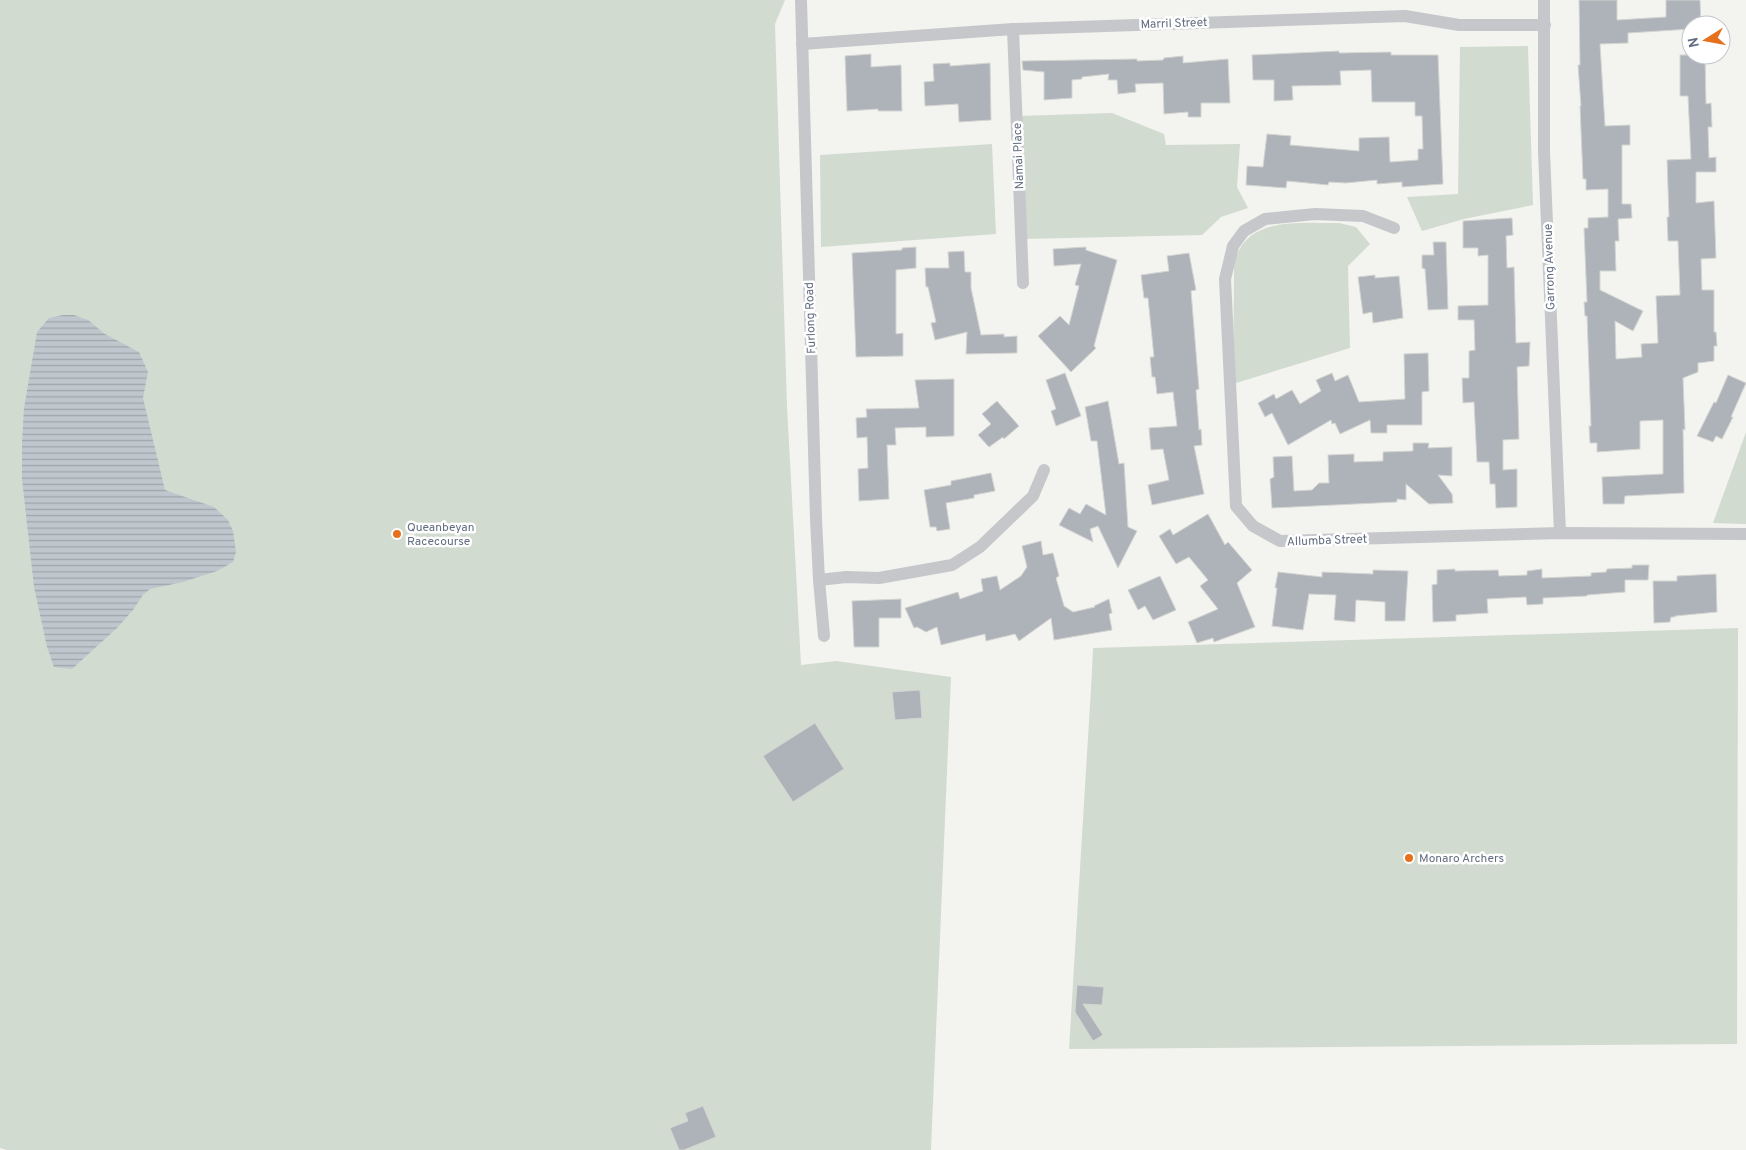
<svg xmlns="http://www.w3.org/2000/svg" width="1746" height="1150" font-family="Overpass,sans-serif">
  <defs>
    <pattern id="water-rules" width="6" height="5" patternUnits="userSpaceOnUse" patternTransform="scale(1.25)"><rect width="6" height="5" fill="#bec7cd"/><path d="M0 2.5h6" fill="none" stroke="#9ea6ac"/></pattern>
  </defs>
  <rect width="100%" height="100%" fill="#f3f4ef"/>
  <!-- green -->
  <g fill="#d2dbd0">
    <polygon points="0,0 785,0 775,24 787,406 801,665 836,661 951,677 931,1150 7,1150 0,1148"/>
    <polygon points="1528,46 1533,205 1464,219 1422,231 1407,197 1458,194 1460,47"/>
    <polygon points="1112,113 1164,134 1166,145 1240,144 1237,187 1248,208 1221,217 1202,235 1023,239 1017,116"/>
    <polygon points="992,144 996,234 821,247 820,155"/>
    <path d="M1339,223L1356,227L1370,244L1348,266L1350,348L1233,384L1234,272C1234,267 1234,261 1236,257C1251,215 1305,224 1339,223Z"/>
    <polygon points="1746,432 1746,524 1713,523"/>
    <polygon points="1738,628 1737,1044 1069,1049 1092,672 1093,648"/>
  </g>
  <!-- water -->
  <polygon fill="url(#water-rules)" points="63,315 74,315 88,320 105,334 139,352 148,372 143,398 165,490 214,507 228,520 233,531 236,552 233,562 217,571 183,582 150,589 143,595 133,610 117,628 72,669 54,667 47,647 34,587 22,479 22,442 24,408 37,332 49,318"/>
  <!-- building -->
  <g fill="#aeb3b9" stroke="#d4d5d2">
    <polygon points="1579,0 1617,0 1617,20 1666,17 1666,0 1700,0 1701,25 1691,25 1691,29 1628,33 1628,43 1600,44 1605,126 1630,125 1630,145 1622,145 1622,204 1631,204 1632,218 1618,219 1619,241 1615,241 1616,271 1600,271 1600,290 1643,311 1633,331 1615,321 1616,359 1642,357 1641,344 1658,343 1656,296 1680,295 1678,241 1668,241 1667,217 1669,217 1667,160 1691,159 1688,96 1680,96 1680,55 1705,55 1706,104 1711,103 1712,127 1708,127 1709,158 1716,157 1716,172 1696,172 1696,203 1714,201 1716,258 1701,259 1702,290 1714,290 1714,332 1716,332 1717,346 1714,346 1714,361 1698,363 1698,372 1683,378 1685,430 1683,429 1684,493 1625,496 1624,504 1603,504 1602,477 1663,474 1663,420 1640,421 1640,449 1597,452 1597,443 1590,443 1589,426 1591,426 1589,370 1587,316 1585,316 1584,302 1587,302 1584,228 1588,228 1588,218 1608,217 1608,189 1586,190 1586,179 1583,179 1580,106 1581,106 1578,65 1580,65"/>
    <polygon points="1339,51 1339,53 1391,52 1391,55 1438,55 1443,184 1402,187 1402,182 1377,184 1377,180 1346,183 1329,182 1328,185 1287,181 1286,188 1246,185 1247,166 1263,167 1267,134 1291,136 1290,145 1359,151 1359,138 1389,137 1390,162 1418,160 1418,149 1423,149 1422,116 1415,116 1415,102 1372,102 1371,70 1340,71 1341,85 1292,86 1293,100 1274,101 1274,80 1253,80 1252,55"/>
    <polygon points="871,54 871,67 901,65 902,111 878,111 878,109 847,111 845,56"/>
    <polygon points="1183,56 1183,63 1228,59 1230,103 1201,103 1201,117 1188,117 1188,112 1164,114 1163,83 1135,84 1136,92 1118,94 1117,80 1108,80 1109,74 1082,77 1082,79 1072,80 1072,98 1044,100 1044,72 1023,70 1022,61 1137,59 1137,61 1163,60 1164,58"/>
    <polygon points="950,63 950,66 990,63 991,120 959,122 958,104 925,106 924,82 934,81 933,64"/>
    <polygon points="1512,218 1513,235 1506,236 1507,268 1514,267 1516,343 1530,342 1529,366 1517,367 1519,439 1503,440 1503,470 1517,469 1517,507 1496,508 1495,484 1490,484 1489,462 1477,462 1474,402 1463,403 1462,378 1469,378 1469,351 1475,350 1474,320 1458,320 1458,306 1488,305 1488,255 1478,256 1478,248 1463,248 1463,221"/>
    <polygon points="1433,242 1446,242 1448,309 1428,310 1425,269 1422,268 1422,255 1434,255"/>
    <polygon points="916,247 916,268 896,270 896,334 903,333 903,356 856,357 852,253 902,250 902,248"/>
    <polygon points="1086,247 1086,250 1117,260 1094,346 1096,348 1071,372 1038,336 1060,316 1069,325 1079,286 1075,285 1081,264 1054,266 1053,249"/>
    <polygon points="964,251 965,272 971,272 971,288 981,335 1004,334 1004,337 1017,336 1017,353 966,354 967,332 935,340 931,323 936,322 928,287 926,287 925,268 949,268 948,252"/>
    <polygon points="1189,253 1196,290 1191,291 1199,389 1196,390 1199,430 1201,429 1202,445 1194,446 1204,494 1152,505 1148,485 1169,480 1163,449 1151,450 1149,428 1177,426 1173,392 1157,394 1155,377 1152,377 1150,357 1154,357 1148,298 1144,298 1141,275 1169,271 1167,256"/>
    <polygon points="1375,275 1375,278 1399,276 1403,318 1373,323 1372,312 1363,314 1358,277"/>
    <polygon points="1428,353 1429,391 1422,392 1422,425 1387,425 1387,433 1371,433 1370,420 1340,434 1335,423 1332,424 1331,420 1288,445 1272,413 1265,417 1258,403 1274,394 1276,399 1292,390 1300,404 1321,391 1316,380 1332,373 1335,381 1348,375 1359,402 1405,399 1404,354"/>
    <polygon points="1065,373 1081,416 1056,426 1051,411 1056,409 1046,380"/>
    <polygon points="1728,375 1746,383 1731,417 1733,417 1722,439 1716,436 1713,442 1697,436 1714,402 1716,403"/>
    <polygon points="954,379 954,436 926,437 926,427 895,428 896,445 887,445 889,499 859,501 858,469 868,468 867,437 857,438 856,418 867,417 866,409 919,408 915,380"/>
    <polygon points="997,401 1019,426 1004,439 1003,437 989,447 978,435 991,424 982,414"/>
    <polygon points="1108,401 1119,464 1124,463 1128,527 1137,531 1118,568 1098,526 1090,529 1093,542 1059,525 1069,508 1080,514 1086,504 1106,515 1097,441 1091,441 1085,407"/>
    <polygon points="1413,443 1429,443 1428,448 1452,447 1452,476 1438,475 1452,494 1453,503 1429,504 1406,484 1406,500 1397,499 1397,502 1272,508 1270,479 1274,477 1273,457 1292,456 1294,491 1312,490 1319,483 1329,483 1328,455 1354,454 1354,462 1383,461 1383,452 1413,451"/>
    <polygon points="991,473 995,491 974,495 974,498 946,503 950,529 937,531 936,527 930,527 924,490 951,485 951,481"/>
    <polygon points="1208,514 1225,545 1228,542 1252,570 1237,583 1255,627 1214,642 1213,638 1197,643 1188,622 1218,609 1200,586 1208,580 1189,557 1176,564 1159,536 1170,529 1173,535"/>
    <polygon points="1041,541 1043,555 1053,553 1059,576 1056,578 1064,606 1073,612 1095,607 1094,606 1109,599 1112,613 1109,614 1112,630 1054,640 1051,618 1019,641 1015,634 986,641 985,634 941,645 937,627 926,632 917,627 914,628 905,608 958,592 960,599 983,591 981,579 997,576 1000,590 1021,576 1027,567 1022,546"/>
    <polygon points="1632,565 1649,565 1648,580 1625,580 1625,592 1587,595 1587,596 1543,598 1543,604 1527,605 1526,597 1487,599 1488,613 1456,615 1456,621 1433,622 1432,585 1437,584 1437,570 1455,569 1455,571 1498,570 1499,576 1527,575 1527,571 1542,569 1542,578 1591,576 1591,573 1606,572 1607,569 1632,568"/>
    <polygon points="1373,570 1408,571 1405,621 1385,621 1385,602 1356,600 1355,622 1334,620 1336,595 1309,594 1303,630 1272,626 1277,588 1275,588 1278,572 1322,577 1322,572 1373,574"/>
    <polygon points="1716,574 1717,612 1675,616 1675,617 1671,617 1670,622 1654,623 1653,581 1677,581 1677,576"/>
    <polygon points="1160,576 1176,610 1153,620 1145,606 1138,610 1128,590"/>
    <polygon points="901,599 901,618 879,618 879,647 854,647 852,601"/>
    <polygon points="920,690 922,718 895,720 892,692"/>
    <polygon points="815,723 844,769 793,802 763,756"/>
    <polygon points="1077,985 1104,987 1102,1005 1083,1004 1103,1035 1093,1041 1075,1012"/>
    <polygon points="703,1106 716,1137 684,1150 679,1150 670,1128 688,1121 685,1113"/>
  </g>
  <g fill="none" stroke-linecap="round" stroke-linejoin="round">
    <!-- minor -->
    <g stroke="#c5c7cb" stroke-width="12">
      <polyline points="801,0 816,519 819,580 824,636"/>
      <polyline points="1544,0 1544,152 1560,533"/>
      <polyline points="1013,29 1023,283"/>
      <polyline points="802,44 1013,29 1405,16 1459,25 1545,25"/>
      <polyline points="1394,228 1363,216 1315,214 1265,219 1244,231 1233,246 1225,279 1236,506 1253,526 1280,541 1560,533 1746,534"/>
      <polyline points="819,580 846,577 879,578 952,565 980,547 1033,496 1044,470"/>
    </g>
  </g>
  <!-- markers -->
  <g fill="#e6711d" stroke="#fff" stroke-width="2">
    <circle cx="397" cy="534" r="5"/>
    <circle cx="1409" cy="858" r="5"/>
  </g>
  <g text-anchor="middle" stroke-width="5" stroke-linejoin="round" paint-order="stroke">
    <!-- street labels -->
    <g font-size="12" fill="#626d81" stroke="#fff">
      <text transform="translate(1174 23) rotate(-2)" y="4">Marril Street</text>
      <text transform="translate(1018 156) rotate(-92)" y="4">Namai Place</text>
      <text transform="translate(1549 267) rotate(-92)" y="4">Garrong Avenue</text>
      <text transform="translate(810 318) rotate(-92)" y="4">Furlong Road</text>
      <text transform="translate(1327 540) rotate(-2)" y="4">Allumba Street</text>
    </g>
    <!-- poi labels -->
    <g font-size="12" fill="#626d81" stroke="#fff" text-anchor="start">
      <text x="407" y="531">Queanbeyan<tspan x="407" dy="14">Racecourse</tspan></text>
      <text x="1419" y="862">Monaro Archers</text>
    </g>
  </g>
  <!-- north arrow -->
  <g transform="translate(1706 40) rotate(259)"><circle r="24" fill="#ffffff" stroke="#c0c5cd"/>
  <path d="M0-4L9 19L0 12L-9 19Z" fill="#e6711d"/>
  <text y="-8" font-size="14" font-weight="bold" text-anchor="middle" fill="#626d81">N</text>
  </g>
</svg>
